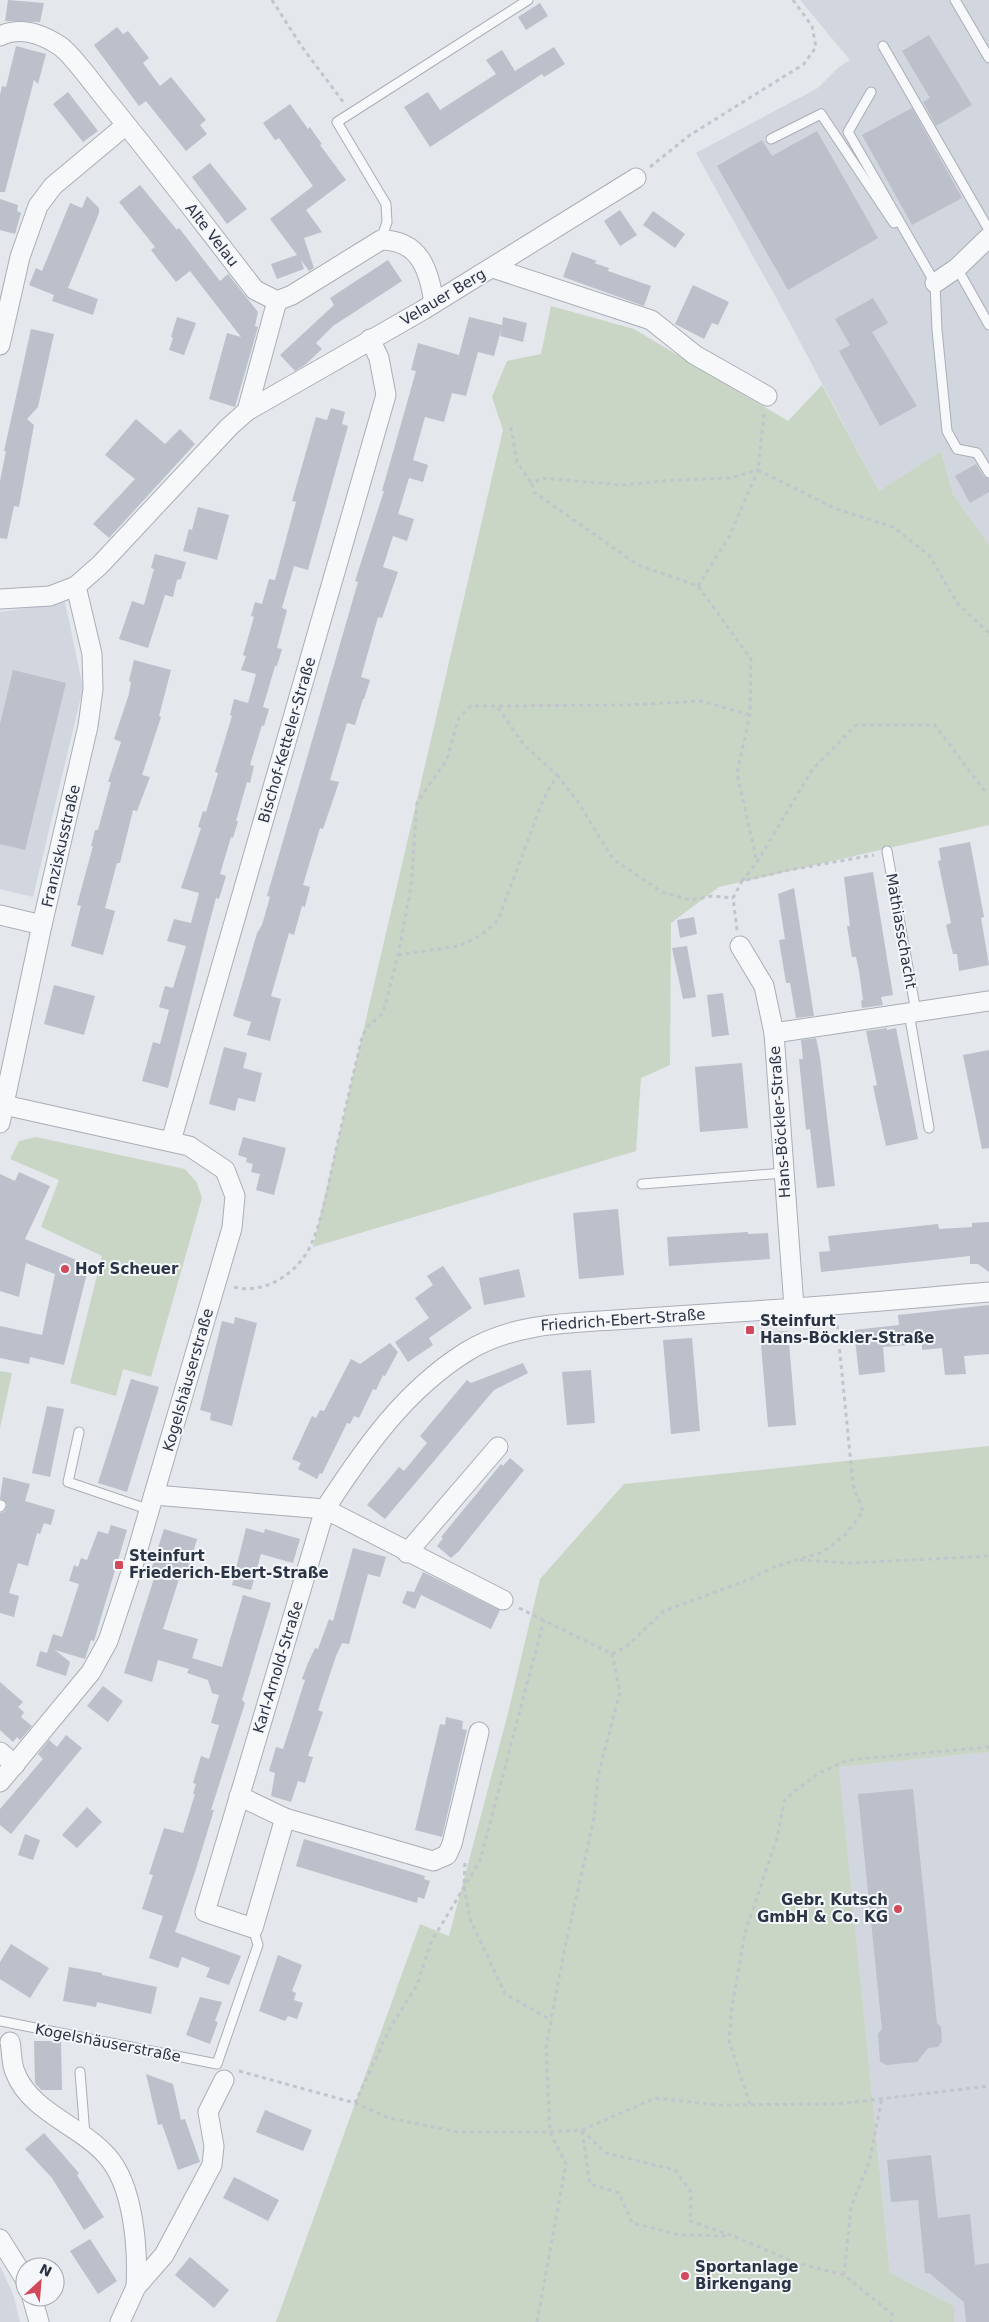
<svg xmlns="http://www.w3.org/2000/svg" width="989" height="2322" font-family="'DejaVu Sans',sans-serif">
  <rect width="100%" height="100%" fill="#e4e7ec"/>
  <!-- built -->
  <g fill="#d2d6de">
    <polygon points="800,0 989,0 989,545 953,494 941,451 879,491 790,323 696,153 818,88 839,67 850,60"/>
    <polygon points="65,602 83,688 33,897 0,889 0,612"/>
    <polygon points="989,1752 989,2322 954,2322 954,2306 890,2273 839,1767"/>
    <polygon points="0,2266 13,2294 20,2322 0,2322"/>
  </g>
  <!-- green -->
  <g fill="#c9d6c5">
    <polygon points="551,306 634,329 788,421 822,385 879,491 941,451 953,494 989,545 989,825 719,887 671,923 670,1065 641,1078 636,1151 313,1247 503,430 492,397 507,361 541,354"/>
    <polygon points="36,1137 185,1169 197,1183 202,1198 151,1377 123,1369 116,1396 70,1383 102,1256 41,1227 59,1180 10,1159 19,1141"/>
    <polygon points="0,1371 12,1373 0,1428"/>
    <polygon points="989,1446 989,1752 839,1767 890,2273 954,2306 954,2322 276,2322 420,1924 449,1936 508,1713 540,1579 624,1484"/>
  </g>
  <!-- building -->
  <g fill="#bbc0ca">
    <polygon points="8,0 44,3 40,22 5,21"/>
    <polygon points="540,3 548,16 526,30 518,17"/>
    <polygon points="117,27 123,34 128,31 149,58 143,63 160,86 171,77 206,120 200,125 207,134 186,151 146,101 139,106 94,45"/>
    <polygon points="929,35 972,105 936,126 923,102 930,98 902,51"/>
    <polygon points="16,46 46,54 38,84 34,80 5,192 0,192 0,95 2,86 6,87"/>
    <polygon points="554,47 565,64 544,77 542,74 430,147 404,107 428,92 440,110 496,74 486,60 502,50 515,71"/>
    <polygon points="68,92 98,131 83,142 53,104"/>
    <polygon points="290,104 308,129 310,127 316,136 322,144 320,145 346,180 306,210 322,232 304,238 314,268 309,271 301,260 304,269 277,279 271,264 297,255 270,219 313,186 279,138 275,140 263,123"/>
    <polygon points="912,108 962,198 912,225 862,135"/>
    <polygon points="817,131 878,238 788,290 717,166 762,140 772,156"/>
    <polygon points="210,163 247,209 227,224 192,177"/>
    <polygon points="140,185 177,230 179,228 220,281 228,274 258,312 255,326 258,327 235,407 209,399 227,333 241,337 190,271 176,282 151,250 155,247 119,202"/>
    <polygon points="87,196 99,208 99,213 68,288 98,299 93,315 52,301 54,295 29,285 36,268 42,271 70,203 82,208"/>
    <polygon points="0,199 18,205 17,211 21,213 15,234 0,230"/>
    <polygon points="620,210 637,235 620,246 604,221"/>
    <polygon points="653,211 685,234 675,248 643,225"/>
    <polygon points="572,252 597,261 594,263 609,268 608,271 651,286 644,306 563,277"/>
    <polygon points="388,260 402,281 333,326 316,343 322,349 306,364 295,371 280,355 334,305 330,298"/>
    <polygon points="693,285 729,302 718,325 712,323 704,339 675,324"/>
    <polygon points="873,298 888,323 872,332 917,406 880,426 839,351 850,345 835,319"/>
    <polygon points="177,317 196,323 184,355 169,350 173,338 171,337"/>
    <polygon points="469,317 502,325 503,317 527,323 523,342 500,336 502,326 494,356 478,352 466,396 452,393 444,422 425,417 413,460 428,465 423,482 409,478 398,514 414,519 407,541 393,536 383,567 398,572 382,618 378,617 361,677 370,680 364,699 363,699 355,725 347,723 330,780 339,782 323,829 320,828 303,885 310,887 305,907 302,906 294,935 289,933 271,996 281,999 270,1041 247,1035 251,1022 233,1016 257,933 262,925 270,897 267,896 358,582 355,581 384,491 382,491 416,371 411,370 418,343 459,355"/>
    <polygon points="31,329 54,334 38,407 27,419 34,425 19,507 14,506 7,539 0,538 0,481 6,451 4,451"/>
    <polygon points="331,408 345,412 342,424 348,426 308,570 294,566 282,608 287,610 277,648 282,649 277,666 275,666 263,707 269,709 264,726 262,725 250,765 254,766 250,783 247,782 236,821 238,821 233,838 231,837 220,874 226,876 219,899 216,898 208,928 168,1088 142,1081 153,1042 160,1044 169,1010 159,1007 165,986 173,988 186,946 167,941 174,919 191,923 199,893 181,888 201,828 198,827 203,811 206,812 218,773 215,772 232,716 230,715 234,699 248,703 256,674 241,670 246,656 243,655 254,617 251,616 255,602 262,604 269,579 275,580 296,502 292,501 316,417 327,420"/>
    <polygon points="136,419 165,444 180,429 195,444 109,538 93,524 135,479 105,455"/>
    <polygon points="976,464 984,477 989,479 989,492 970,503 955,476"/>
    <polygon points="198,507 229,515 217,560 183,551 189,529 192,530"/>
    <polygon points="155,554 186,562 181,579 177,580 173,597 165,595 148,648 119,639 132,601 144,605 154,569 151,568"/>
    <polygon points="134,660 171,670 159,716 161,717 142,775 150,777 137,811 133,810 120,863 117,863 105,908 115,911 103,955 71,946 81,906 77,905 93,846 91,846 95,830 98,830 111,782 108,782 121,742 114,739 129,694 131,682 129,681"/>
    <polygon points="13,670 66,683 25,850 0,844 0,724"/>
    <polygon points="970,842 984,917 981,918 989,965 959,971 957,954 953,954 946,925 951,923 938,861 941,860 939,848"/>
    <polygon points="873,872 893,995 881,997 883,1005 862,1008 861,1001 863,1000 859,971 856,957 852,957 847,926 850,926 844,877"/>
    <polygon points="794,888 814,1016 796,1018 790,983 786,983 779,940 785,939 778,894"/>
    <polygon points="694,917 697,934 680,938 677,920"/>
    <polygon points="687,946 696,997 683,999 672,948"/>
    <polygon points="54,985 95,996 84,1035 44,1024"/>
    <polygon points="723,993 729,1035 712,1037 707,995"/>
    <polygon points="887,1028 887,1030 896,1028 918,1139 886,1146 873,1086 877,1085 866,1031"/>
    <polygon points="816,1038 820,1057 835,1186 817,1188 810,1129 806,1130 799,1059 803,1059 801,1040"/>
    <polygon points="224,1047 247,1053 243,1068 262,1073 255,1102 238,1098 235,1111 209,1104"/>
    <polygon points="989,1050 989,1148 982,1149 963,1055"/>
    <polygon points="742,1063 748,1128 700,1132 695,1067"/>
    <polygon points="243,1137 286,1148 274,1195 256,1190 260,1174 251,1172 253,1164 246,1162 247,1158 238,1155"/>
    <polygon points="19,1172 50,1186 25,1239 89,1265 64,1365 30,1357 29,1364 0,1358 0,1326 42,1335 55,1274 26,1263 19,1297 0,1291 0,1174 15,1181"/>
    <polygon points="618,1209 624,1275 579,1279 573,1213"/>
    <polygon points="989,1222 989,1272 978,1264 970,1264 970,1256 821,1272 819,1252 830,1251 828,1236 938,1224 939,1229 972,1227 972,1223"/>
    <polygon points="748,1232 748,1234 768,1233 770,1259 669,1266 667,1237"/>
    <polygon points="443,1266 472,1308 429,1338 433,1345 408,1362 395,1342 429,1318 415,1298 433,1285 427,1276"/>
    <polygon points="519,1269 525,1297 484,1305 479,1278"/>
    <polygon points="989,1305 989,1354 964,1356 966,1374 945,1375 942,1348 922,1350 922,1344 883,1347 885,1372 859,1375 854,1330 899,1325 898,1315"/>
    <polygon points="235,1317 257,1323 232,1426 210,1420 211,1413 200,1410 222,1321 234,1324"/>
    <polygon points="788,1331 796,1425 768,1427 760,1333"/>
    <polygon points="692,1338 700,1431 671,1434 663,1340"/>
    <polygon points="390,1343 398,1352 385,1376 383,1375 376,1390 373,1389 359,1418 354,1416 350,1424 347,1423 322,1474 320,1473 317,1479 298,1469 301,1463 292,1459 312,1416 316,1418 320,1410 324,1411 351,1359 360,1364"/>
    <polygon points="523,1363 528,1373 494,1390 385,1519 367,1505 399,1467 404,1471 427,1443 420,1436 467,1380 471,1383"/>
    <polygon points="591,1370 595,1423 567,1425 562,1372"/>
    <polygon points="131,1379 159,1387 127,1492 98,1483"/>
    <polygon points="47,1406 64,1409 50,1477 32,1473"/>
    <polygon points="510,1458 524,1470 459,1551 451,1558 437,1546 443,1538 441,1537 501,1464 503,1466"/>
    <polygon points="3,1477 30,1484 25,1501 55,1510 51,1525 44,1523 40,1534 37,1533 28,1566 18,1563 9,1593 19,1596 14,1617 0,1613 0,1513 4,1512 7,1505 4,1500 0,1499"/>
    <polygon points="111,1525 127,1530 94,1641 91,1640 85,1659 55,1650 70,1662 66,1676 36,1666 40,1651 47,1653 53,1634 62,1637 79,1584 69,1581 74,1565 78,1567 81,1558 87,1560 98,1531 108,1534"/>
    <polygon points="246,1528 264,1533 265,1529 300,1539 293,1563 261,1554 251,1590 232,1585"/>
    <polygon points="164,1529 197,1539 185,1580 179,1579 163,1629 198,1639 191,1662 192,1658 222,1667 243,1595 271,1603 242,1700 245,1703 211,1810 214,1810 196,1869 175,1932 241,1956 229,1985 206,1977 210,1968 182,1957 178,1968 149,1958 163,1916 142,1909 153,1875 149,1874 164,1828 183,1833 195,1794 193,1794 196,1784 193,1783 201,1756 209,1759 219,1725 211,1723 219,1695 212,1693 208,1680 187,1673 189,1669 158,1660 152,1682 124,1673 156,1572 151,1570"/>
    <polygon points="353,1548 386,1557 380,1577 368,1574 349,1644 342,1643 336,1656 318,1710 323,1712 308,1756 313,1757 305,1783 298,1781 291,1802 271,1796 275,1773 269,1771 276,1747 283,1749 305,1680 302,1679 308,1663 315,1648 318,1649 329,1619 333,1621"/>
    <polygon points="423,1572 500,1610 491,1629 421,1595 415,1609 402,1603 407,1591 414,1592"/>
    <polygon points="0,1682 23,1702 18,1707 24,1712 21,1717 32,1726 20,1740 17,1737 13,1742 0,1730"/>
    <polygon points="103,1686 123,1701 108,1722 87,1706"/>
    <polygon points="446,1717 463,1721 462,1729 467,1730 442,1837 415,1830 440,1724 445,1725"/>
    <polygon points="66,1735 82,1748 11,1834 0,1825 0,1809 43,1759 38,1754 49,1740 57,1747"/>
    <polygon points="913,1789 937,2023 941,2027 942,2041 938,2047 928,2048 917,2062 886,2065 880,2061 878,2034 882,2029 858,1794"/>
    <polygon points="87,1807 102,1822 77,1848 62,1835"/>
    <polygon points="25,1834 40,1840 33,1860 18,1855"/>
    <polygon points="304,1839 425,1876 424,1879 430,1881 424,1899 418,1897 417,1903 296,1866"/>
    <polygon points="11,1944 49,1968 30,1998 0,1979 0,1962"/>
    <polygon points="278,1955 302,1965 292,1991 296,1993 294,2000 303,2003 297,2019 288,2016 285,2021 259,2011"/>
    <polygon points="69,1967 102,1973 102,1975 157,1987 151,2014 97,2002 96,2007 63,2001"/>
    <polygon points="200,1997 222,2002 215,2021 218,2022 210,2044 186,2035"/>
    <polygon points="34,2041 61,2041 62,2090 41,2090 35,2083"/>
    <polygon points="146,2074 173,2084 181,2120 185,2119 200,2162 178,2170 162,2124 158,2125"/>
    <polygon points="265,2110 312,2130 303,2151 256,2132"/>
    <polygon points="44,2133 79,2173 77,2175 104,2217 84,2230 52,2178 25,2149"/>
    <polygon points="931,2155 938,2218 970,2214 975,2265 989,2263 989,2322 966,2322 964,2302 929,2273 925,2273 918,2200 891,2202 887,2160"/>
    <polygon points="234,2177 279,2200 268,2221 223,2198"/>
    <polygon points="90,2239 117,2281 98,2294 70,2251"/>
    <polygon points="190,2257 229,2290 214,2308 175,2275"/>
  </g>
  <g fill="none" stroke-linecap="round" stroke-linejoin="round">
    <defs>
      <g id="service">
        <polyline points="955,0 989,58"/>
        <polyline points="883,46 989,230"/>
        <polyline points="871,92 848,132 935,283 937,330 947,431 957,449 977,453 989,473"/>
        <polyline points="771,139 821,114 894,223"/>
        <polyline points="381,240 387,222 386,204 337,122 528,0"/>
        <polyline points="957,268 989,325"/>
        <polyline points="887,851 916,1012"/>
        <polyline points="909,1013 929,1128"/>
        <polyline points="642,1184 784,1173"/>
        <polyline points="79,1432 68,1482 150,1510"/>
        <polyline points="0,1507 1,1505"/>
        <polyline points="0,2021 217,2064 258,1945 253,1928"/>
        <polyline points="80,2072 85,2135"/>
      </g>
      <g id="minor">
        <path d="M0,36C21,26 42,34 60,46C73,55 96,88 107,101C158,163 206,227 255,290L277,301L292,295L381,240C420,240 429,270 434,303"/>
        <polyline points="493,268 651,320 695,355 767,396"/>
        <polyline points="935,283 957,268 989,237"/>
        <polyline points="0,345 20,257 38,206 53,186 126,125"/>
        <polyline points="247,411 277,301"/>
        <polyline points="0,599 50,596 76,586 100,565 229,427 247,411 423,310 636,178"/>
        <polyline points="0,915 42,925"/>
        <polyline points="740,946 764,986 774,1033 794,1307"/>
        <polyline points="774,1033 989,1001"/>
        <polyline points="0,1123 42,925 88,726 93,689 92,654 76,586"/>
        <polyline points="171,1141 386,395 379,358 370,339"/>
        <path d="M154,1495L325,1509C364,1449 404,1391 466,1352C511,1324 564,1323 615,1320C656,1317 696,1315 736,1312C820,1307 905,1299 989,1292"/>
        <polyline points="407,1553 498,1447"/>
        <polyline points="0,1752 15,1765"/>
        <polyline points="0,1782 91,1672 108,1641 132,1569 232,1228 235,1196 225,1170 189,1146 4,1105"/>
        <polyline points="239,1796 285,1818 253,1928 205,1912 325,1509 503,1600"/>
        <polyline points="285,1818 433,1861 447,1855 452,1844 479,1732"/>
        <path d="M10,2042C12,2051 11,2063 15,2072C30,2112 80,2125 107,2156C134,2186 138,2249 136,2287"/>
        <polyline points="0,2239 25,2279"/>
        <polyline points="32,2297 39,2322"/>
        <polyline points="120,2322 136,2287 164,2255 212,2165 214,2146 208,2112 224,2080"/>
      </g>
    </defs>
    <!-- service casing -->
    <use href="#service" stroke="#a9aeb7" stroke-width="11"/>
    <!-- minor casing -->
    <use href="#minor" stroke="#a9aeb7" stroke-width="21"/>
    <!-- path -->
    <g stroke="#c2c5cb" stroke-width="3" stroke-dasharray="4 4" stroke-linecap="butt">
      <polyline points="272,0 302,47 344,103"/>
      <polyline points="650,167 690,135 804,64 816,47 812,26 793,0"/>
      <polyline points="764,414 758,470 834,508 893,527 929,555 957,603 989,633"/>
      <polyline points="511,427 517,462 532,484"/>
      <polyline points="698,586 730,535 758,470 730,478 676,480 621,485 541,478 532,484 534,492 638,565 698,586 751,659 750,715 737,773 757,862"/>
      <polyline points="557,775 578,802 613,859 662,892 691,900 712,896 733,898"/>
      <polyline points="742,881 757,862 812,770 856,725 935,725 983,789 989,792"/>
      <polyline points="737,930 733,898 742,881 789,870 874,855"/>
      <polyline points="398,955 459,946 481,935 498,920 543,800 557,775 523,744 497,706"/>
      <path d="M234,1287C265,1295 298,1273 311,1245C322,1220 327,1190 333,1164C342,1122 352,1080 362,1037L367,1027L383,1013L398,955L411,887L417,803L447,759L459,717L471,706L628,705L701,701L750,715"/>
      <polyline points="800,1560 850,1563 989,1556"/>
      <polyline points="519,1608 612,1654"/>
      <polyline points="612,1654 627,1646 664,1611 745,1581 774,1567 823,1552 846,1534 863,1511 853,1485 837,1323"/>
      <polyline points="465,1863 464,1887 470,1919 505,1994 551,2020"/>
      <polyline points="239,2071 355,2103 389,2118 458,2132 550,2132 582,2130 655,2098 717,2105 837,2104 989,2086"/>
      <polyline points="355,2103 390,2028 417,1985 431,1942 480,1861 544,1620"/>
      <polyline points="750,2104 729,2041 732,2006 745,1933 777,1838 785,1799 819,1773 848,1760 989,1747"/>
      <polyline points="582,2130 606,2153 675,2170 691,2192 690,2221 733,2236 797,2263 844,2275 892,2314 891,2322"/>
      <polyline points="582,2131 590,2184 619,2193 632,2223 679,2235 730,2236"/>
      <polyline points="844,2275 851,2207 869,2163 882,2098"/>
      <polyline points="537,2322 566,2164 550,2132 546,2047 564,1952 594,1818 598,1776 620,1692 612,1654"/>
    </g>
    <!-- service -->
    <use href="#service" stroke="#f7f8fa" stroke-width="9"/>
    <!-- minor -->
    <use href="#minor" stroke="#f7f8fa" stroke-width="19"/>
  </g>
  <!-- markers -->
  <g fill="#d1495b" stroke="#f4f6f9" stroke-width="2">
    <circle cx="65" cy="1269" r="5"/>
    <rect x="745" y="1325" width="10" height="10" rx="2.5"/>
    <rect x="114" y="1560" width="10" height="10" rx="2.5"/>
    <circle cx="898" cy="1909" r="5"/>
    <circle cx="685" cy="2276" r="5"/>
  </g>
  <g text-anchor="middle" stroke-width="4" stroke-linejoin="round" paint-order="stroke">
    <!-- street labels -->
    <g font-size="15" fill="#2b3445" stroke="#f4f6f9">
      <text transform="translate(212 235) rotate(52)" y="5">Alte Velau</text>
      <text transform="translate(443 297) rotate(-31)" y="5">Velauer Berg</text>
      <text transform="translate(287 740) rotate(-74)" y="5">Bischof-Ketteler-Straße</text>
      <text transform="translate(61 846) rotate(-77)" y="5">Franziskusstraße</text>
      <text transform="translate(901 931) rotate(80)" y="5">Mathiasschacht</text>
      <text transform="translate(780 1122) rotate(-94)" y="5">Hans-Böckler-Straße</text>
      <text transform="translate(623 1320) rotate(-4)" y="5">Friedrich-Ebert-Straße</text>
      <text transform="translate(188 1380) rotate(-74)" y="5">Kogelshäuserstraße</text>
      <text transform="translate(278 1667) rotate(-73)" y="5">Karl-Arnold-Straße</text>
      <text transform="translate(108 2043) rotate(11)" y="5">Kogelshäuserstraße</text>
    </g>
    <!-- poi labels -->
    <g font-size="15" font-weight="bold" fill="#2b3445" stroke="#f4f6f9" text-anchor="start">
      <text x="75" y="1274">Hof Scheuer</text>
      <text x="760" y="1326">Steinfurt<tspan x="760" dy="17">Hans-Böckler-Straße</tspan></text>
      <text x="129" y="1561">Steinfurt<tspan x="129" dy="17">Friederich-Ebert-Straße</tspan></text>
      <text x="888" y="1905" text-anchor="end">Gebr. Kutsch<tspan x="888" dy="17">GmbH &amp; Co. KG</tspan></text>
      <text x="695" y="2272">Sportanlage<tspan x="695" dy="17">Birkengang</tspan></text>
    </g>
  </g>
  <!-- north arrow -->
  <g transform="translate(40 2282) rotate(26)"><circle r="24" fill="#f4f6f9" stroke="#a4a8b1"/>
  <path d="M0-4L9 19L0 12L-9 19Z" fill="#d1495b"/>
  <text y="-8" font-size="14" font-weight="bold" text-anchor="middle" fill="#2b3445">N</text>
  </g>
</svg>
